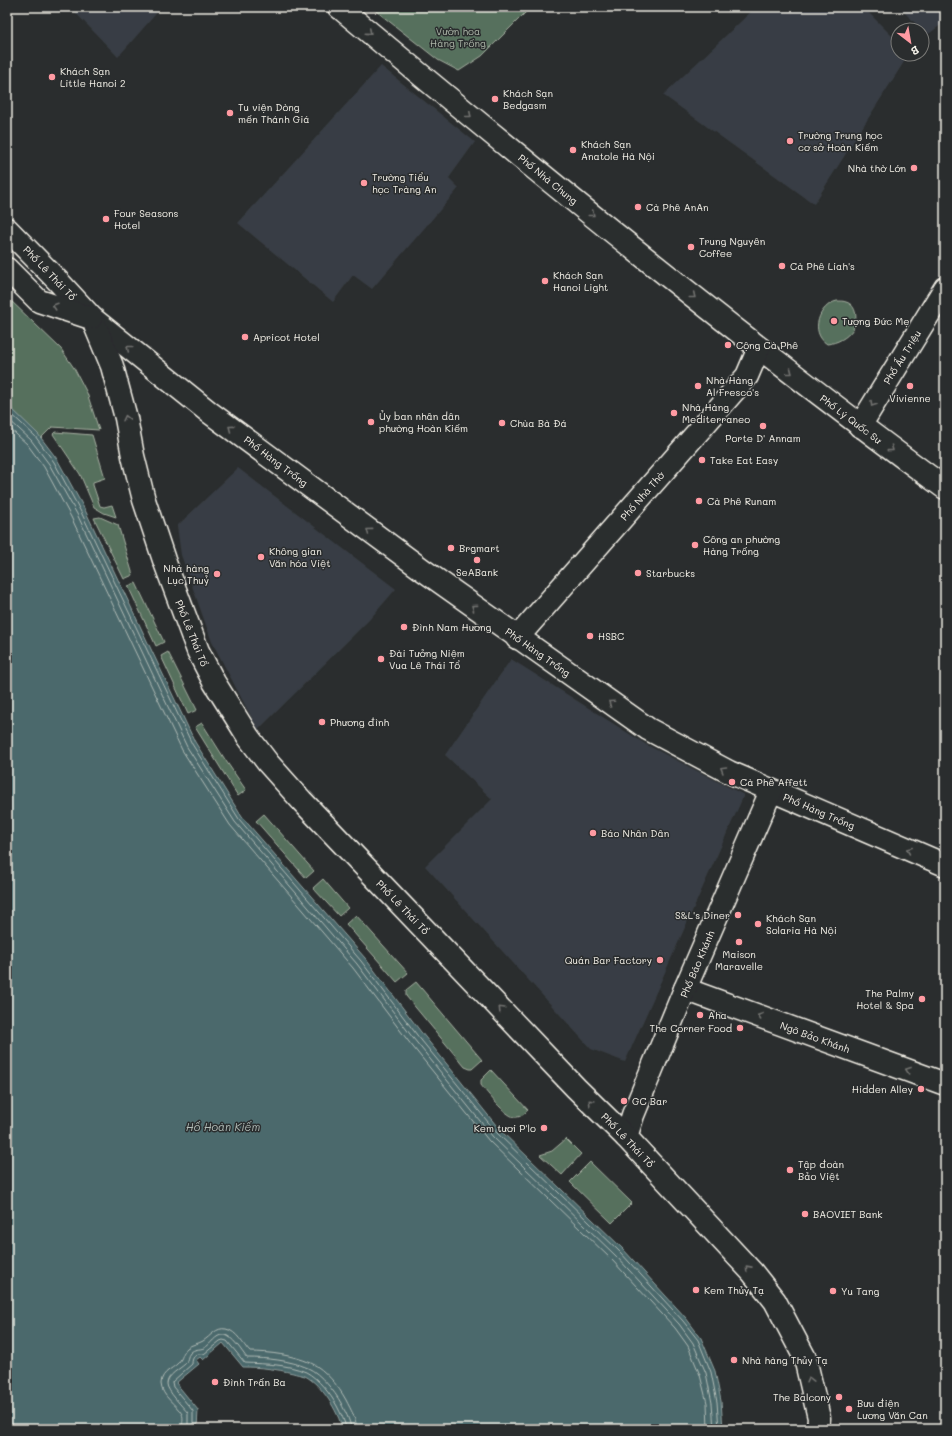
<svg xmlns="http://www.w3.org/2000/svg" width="952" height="1436" font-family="Mali,sans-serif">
  <rect width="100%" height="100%" fill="#2a2d2e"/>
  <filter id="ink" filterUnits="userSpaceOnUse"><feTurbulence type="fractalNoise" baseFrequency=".025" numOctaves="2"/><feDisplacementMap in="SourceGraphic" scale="8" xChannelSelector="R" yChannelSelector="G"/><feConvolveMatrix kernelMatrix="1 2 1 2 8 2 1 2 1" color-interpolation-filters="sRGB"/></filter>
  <g filter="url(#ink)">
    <!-- built -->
    <g fill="#393e44">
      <polygon points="70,7 162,7 118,57"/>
      <polygon points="756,7 863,7 898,42 898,54 909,54 814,204 663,95"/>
      <polygon points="899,7 945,7 945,22 927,35"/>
      <polygon points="381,66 475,142 449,178 459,188 372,289 353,275 333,302 238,223"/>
      <polygon points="238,468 396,589 369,620 258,730 212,642 181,555 177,526"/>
      <polygon points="511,659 647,745 744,795 625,1062 591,1049 425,866 492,799 445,755"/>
    </g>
    <!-- green -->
    <g fill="#57705d" stroke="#a6b0a2">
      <polygon points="371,7 531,7 482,56 459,71 438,60"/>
      <polygon points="7,297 61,349 74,368 87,393 99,430 52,427 41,438 7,404"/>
      <path d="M837,301C840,301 844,301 846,302C857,305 858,320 853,329C847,338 837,343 827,344C809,332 819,305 837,301Z"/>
      <polygon points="55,432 92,435 105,478 93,482 93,485 100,506 104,507 112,505 116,517 104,513 94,507 80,474 53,434"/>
      <polygon points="100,517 118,525 133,575 124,579 94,518"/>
      <polygon points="136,583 164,642 156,646 128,586"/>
      <polygon points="168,652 197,710 188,714 161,656"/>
      <polygon points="202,723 226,761 246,790 238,796 195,727"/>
      <polygon points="264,814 314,871 306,878 256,821"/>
      <polygon points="323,879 348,908 339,916 313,888"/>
      <polygon points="356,915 408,973 397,982 346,924"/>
      <polygon points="416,982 482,1060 472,1069 470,1069 465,1067 406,996 406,990"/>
      <path d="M491,1070L528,1110C524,1114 520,1118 514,1117C505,1115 487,1093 481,1085V1080Z"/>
      <polygon points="566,1139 581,1154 562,1175 540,1155 552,1151"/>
      <polygon points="590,1162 632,1203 612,1223 570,1182"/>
    </g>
    <!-- water -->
    <path fill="#4b696c" stroke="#8f9f9e" d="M7,404L38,434L57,459L85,510L195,742L242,817L365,958L421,1032L500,1130L623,1249L686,1318L701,1338L715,1371L721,1401L723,1429H342C339,1412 321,1384 305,1376C301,1375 296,1374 293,1373C276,1369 260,1367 243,1367L223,1343L203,1360L200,1357L196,1360L199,1364L176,1383L198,1410L197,1429H7Z"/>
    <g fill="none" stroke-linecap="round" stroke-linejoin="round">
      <!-- shore -->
      <g stroke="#b0bbb6" stroke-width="1">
        <polyline points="7,410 35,436 54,462 81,512 192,744 239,819 361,961 417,1035 497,1133 620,1252 683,1321 698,1340 711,1372 717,1402 719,1429"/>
        <polyline points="7,418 31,440 49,464 77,514 187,747 235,822 357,964 413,1038 493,1137 616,1256 679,1324 693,1343 706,1373 712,1403 714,1429"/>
        <polyline points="7,426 27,444 44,467 71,517 182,750 230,825 353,968 409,1042 489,1141 612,1260 675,1328 688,1346 700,1375 707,1403 708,1429"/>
        <path d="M182,1429C182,1425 184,1418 182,1414C176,1404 162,1397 161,1384C161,1370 176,1369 181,1359C183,1355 183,1352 187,1348C192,1344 198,1344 203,1341C211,1336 216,1327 226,1329C237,1331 243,1345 250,1352C270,1352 292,1355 311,1363C325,1369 339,1387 346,1400C351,1410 356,1418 357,1429"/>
        <path d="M188,1429V1413C183,1407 167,1391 167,1384C167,1375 180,1369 185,1364C188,1361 187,1356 190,1353C195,1348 199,1350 204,1348C211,1345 215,1334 224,1335C232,1335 242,1352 247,1358C267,1358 289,1360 308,1368C320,1373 335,1392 341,1403C345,1412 350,1419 351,1429"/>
        <path d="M193,1429V1411L173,1387L172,1382L192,1364C192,1356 196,1353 204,1354L220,1341L223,1340L227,1341L245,1363C265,1364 287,1364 306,1372C318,1378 331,1395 337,1406C341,1414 345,1421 346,1429"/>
      </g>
      <defs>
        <g id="street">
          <path d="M339,7C537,172 737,336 945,488"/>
          <polyline points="92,318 209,412 423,570 648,729 729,772 945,865"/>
          <polyline points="860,426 945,288"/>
          <polyline points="517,638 747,376 759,348"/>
          <polyline points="685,989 945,1084"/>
          <polyline points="626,1137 633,1115 685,989 771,791"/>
        </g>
        <g id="secondary">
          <polyline points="7,229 57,280 92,318 112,366 126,418 133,456 144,500 164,560 198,651 214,682 249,738 268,763 302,801 576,1088 626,1137 752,1272 775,1301 805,1358 819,1418 818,1429"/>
          <polyline points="7,269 39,301 91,318"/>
        </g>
      </defs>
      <!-- street casing -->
      <use href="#street" stroke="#f4f1e8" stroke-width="25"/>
      <!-- secondary casing -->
      <use href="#secondary" stroke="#f4f1e8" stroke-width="25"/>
      <!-- street -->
      <use href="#street" stroke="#2a2d2e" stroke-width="22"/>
      <!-- secondary -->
      <use href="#secondary" stroke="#2a2d2e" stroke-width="22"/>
    </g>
    <!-- one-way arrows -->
    <defs><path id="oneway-chevron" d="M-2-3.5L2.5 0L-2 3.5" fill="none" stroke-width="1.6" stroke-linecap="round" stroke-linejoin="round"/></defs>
    <g stroke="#71726f">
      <use href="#oneway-chevron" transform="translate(369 32) rotate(40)"/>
      <use href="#oneway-chevron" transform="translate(469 115) rotate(39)"/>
      <use href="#oneway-chevron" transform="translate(592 214) rotate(39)"/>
      <use href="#oneway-chevron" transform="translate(693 296) rotate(39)"/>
      <use href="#oneway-chevron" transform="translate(55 306) rotate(-162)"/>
      <use href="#oneway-chevron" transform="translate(129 348) rotate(-141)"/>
      <use href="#oneway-chevron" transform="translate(790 372) rotate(38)"/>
      <use href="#oneway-chevron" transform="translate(873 404) rotate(122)"/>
      <use href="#oneway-chevron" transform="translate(126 418) rotate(-103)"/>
      <use href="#oneway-chevron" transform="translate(231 428) rotate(-143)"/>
      <use href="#oneway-chevron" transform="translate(891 449) rotate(36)"/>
      <use href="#oneway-chevron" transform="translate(369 531) rotate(-143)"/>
      <use href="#oneway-chevron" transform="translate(474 607) rotate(-144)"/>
      <use href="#oneway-chevron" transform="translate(611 703) rotate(-145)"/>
      <use href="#oneway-chevron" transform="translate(723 769) rotate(-149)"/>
      <use href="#oneway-chevron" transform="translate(909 850) rotate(-157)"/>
      <use href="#oneway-chevron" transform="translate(501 1009) rotate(-134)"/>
      <use href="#oneway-chevron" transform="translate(760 1016) rotate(-160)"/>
      <use href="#oneway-chevron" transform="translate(908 1070) rotate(-160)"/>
      <use href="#oneway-chevron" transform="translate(591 1102) rotate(-135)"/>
      <use href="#oneway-chevron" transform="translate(748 1268) rotate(-132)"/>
      <use href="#oneway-chevron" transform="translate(810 1380) rotate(-104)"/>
    </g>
  </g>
  <!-- markers -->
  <g fill="#ff9aa2" stroke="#2a2d2e" stroke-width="1.5">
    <circle cx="52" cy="77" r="4"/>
    <circle cx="495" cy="99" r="4"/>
    <circle cx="230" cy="113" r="4"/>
    <circle cx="790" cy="141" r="4"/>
    <circle cx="573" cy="150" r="4"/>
    <circle cx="914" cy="168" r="4"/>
    <circle cx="364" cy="183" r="4"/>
    <circle cx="638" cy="207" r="4"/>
    <circle cx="106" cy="219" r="4"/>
    <circle cx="691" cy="247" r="4"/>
    <circle cx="782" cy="266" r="4"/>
    <circle cx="545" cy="281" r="4"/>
    <circle cx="834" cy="321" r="4"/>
    <circle cx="245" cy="337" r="4"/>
    <circle cx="728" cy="345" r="4"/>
    <circle cx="698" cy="386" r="4"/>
    <circle cx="910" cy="386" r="4"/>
    <circle cx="674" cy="413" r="4"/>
    <circle cx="371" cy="422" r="4"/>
    <circle cx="502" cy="423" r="4"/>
    <circle cx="763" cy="426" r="4"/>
    <circle cx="702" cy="460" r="4"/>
    <circle cx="699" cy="501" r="4"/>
    <circle cx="695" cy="545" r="4"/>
    <circle cx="451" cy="548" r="4"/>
    <circle cx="261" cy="557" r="4"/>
    <circle cx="477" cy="560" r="4"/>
    <circle cx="638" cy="573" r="4"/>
    <circle cx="217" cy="574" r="4"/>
    <circle cx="404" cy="627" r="4"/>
    <circle cx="590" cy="636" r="4"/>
    <circle cx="381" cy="659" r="4"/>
    <circle cx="322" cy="722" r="4"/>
    <circle cx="732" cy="782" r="4"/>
    <circle cx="593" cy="833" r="4"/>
    <circle cx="738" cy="915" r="4"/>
    <circle cx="758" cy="924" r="4"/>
    <circle cx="739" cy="942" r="4"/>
    <circle cx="660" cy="960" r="4"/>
    <circle cx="922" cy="999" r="4"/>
    <circle cx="700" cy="1015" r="4"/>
    <circle cx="740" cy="1028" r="4"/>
    <circle cx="921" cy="1089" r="4"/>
    <circle cx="624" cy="1101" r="4"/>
    <circle cx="544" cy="1128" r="4"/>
    <circle cx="790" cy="1170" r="4"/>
    <circle cx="805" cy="1214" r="4"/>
    <circle cx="696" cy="1290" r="4"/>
    <circle cx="833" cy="1291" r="4"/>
    <circle cx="734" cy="1360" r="4"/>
    <circle cx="215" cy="1382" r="4"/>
    <circle cx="839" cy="1397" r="4"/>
    <circle cx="849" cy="1409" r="4"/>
  </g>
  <g text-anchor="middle" stroke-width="3" stroke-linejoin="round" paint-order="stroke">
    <!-- park labels -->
    <g font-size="10" fill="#adb7a9" stroke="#2a2d2e">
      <text x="458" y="35">Vườn hoa<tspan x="458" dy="12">Hàng Trống</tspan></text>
    </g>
    <!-- poi labels -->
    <g font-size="10" fill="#f4f1e8" stroke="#2a2d2e" text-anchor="start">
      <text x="60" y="75">Khách Sạn<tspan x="60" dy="12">Little Hanoi 2</tspan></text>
      <text x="503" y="97">Khách Sạn<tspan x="503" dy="12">Bedgasm</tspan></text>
      <text x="238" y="111">Tu viện Dòng<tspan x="238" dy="12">mến Thánh Giá</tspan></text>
      <text x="798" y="139">Trường Trung học<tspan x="798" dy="12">cơ sở Hoàn Kiếm</tspan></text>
      <text x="581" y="148">Khách Sạn<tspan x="581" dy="12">Anatole Hà Nội</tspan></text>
      <text x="906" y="172" text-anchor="end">Nhà thờ Lớn</text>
      <text x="372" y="181">Trường Tiểu<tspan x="372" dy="12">học Tràng An</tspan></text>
      <text x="646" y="211">Cà Phê AnAn</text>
      <text x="114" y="217">Four Seasons<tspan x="114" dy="12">Hotel</tspan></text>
      <text x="699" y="245">Trung Nguyên<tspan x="699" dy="12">Coffee</tspan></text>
      <text x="790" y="270">Cà Phê Liah's</text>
      <text x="553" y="279">Khách Sạn<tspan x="553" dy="12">Hanoi Light</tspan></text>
      <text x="842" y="325">Tượng Đức Mẹ</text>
      <text x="253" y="341">Apricot Hotel</text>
      <text x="736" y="349">Cộng Cà Phê</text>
      <text x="706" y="384">Nhà Hàng<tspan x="706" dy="12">Al Fresco's</tspan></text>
      <text x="910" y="402" text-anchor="middle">Vivienne</text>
      <text x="682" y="411">Nhà Hàng<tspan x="682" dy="12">Mediterraneo</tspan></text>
      <text x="379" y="420">Ủy ban nhân dân<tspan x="379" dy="12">phường Hoàn Kiếm</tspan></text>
      <text x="510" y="427">Chùa Bà Đá</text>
      <text x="763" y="442" text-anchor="middle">Porte D' Annam</text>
      <text x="710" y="464">Take Eat Easy</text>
      <text x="707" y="505">Cà Phê Runam</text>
      <text x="703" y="543">Công an phường<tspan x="703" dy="12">Hàng Trống</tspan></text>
      <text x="459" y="552">Brgmart</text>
      <text x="269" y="555">Không gian<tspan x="269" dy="12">Văn hóa Việt</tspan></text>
      <text x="209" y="572" text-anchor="end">Nhà hàng<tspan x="209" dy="12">Lục Thuỷ</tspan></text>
      <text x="477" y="576" text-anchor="middle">SeABank</text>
      <text x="646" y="577">Starbucks</text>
      <text x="412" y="631">Đình Nam Hương</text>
      <text x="598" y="640">HSBC</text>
      <text x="389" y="657">Đài Tưởng Niệm<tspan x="389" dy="12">Vua Lê Thái Tổ</tspan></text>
      <text x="330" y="726">Phương đình</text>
      <text x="740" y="786">Cà Phê Affett</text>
      <text x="601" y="837">Báo Nhân Dân</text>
      <text x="730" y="919" text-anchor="end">S&amp;L's Diner</text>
      <text x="766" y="922">Khách Sạn<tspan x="766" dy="12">Solaria Hà Nội</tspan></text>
      <text x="739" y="958" text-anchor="middle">Maison<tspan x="739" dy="12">Maravelle</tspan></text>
      <text x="652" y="964" text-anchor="end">Quán Bar Factory</text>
      <text x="914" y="997" text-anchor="end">The Palmy<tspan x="914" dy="12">Hotel &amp; Spa</tspan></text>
      <text x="708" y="1019">Aha</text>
      <text x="732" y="1032" text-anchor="end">The Corner Food</text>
      <text x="913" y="1093" text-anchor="end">Hidden Alley</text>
      <text x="632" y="1105">GC Bar</text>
      <text x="536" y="1132" text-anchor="end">Kem tươi P'lo</text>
      <text x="798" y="1168">Tập đoàn<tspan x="798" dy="12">Bảo Việt</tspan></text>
      <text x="813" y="1218">BAOVIET Bank</text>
      <text x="704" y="1294">Kem Thủy Tạ</text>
      <text x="841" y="1295">Yu Tang</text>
      <text x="742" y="1364">Nhà hàng Thủy Tạ</text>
      <text x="223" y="1386">Đình Trấn Ba</text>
      <text x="831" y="1401" text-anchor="end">The Balcony</text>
      <text x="857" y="1407">Bưu điện<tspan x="857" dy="12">Lương Văn Can</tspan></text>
    </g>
    <!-- street labels -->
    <g font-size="10" fill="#f4f1e8" stroke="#2a2d2e">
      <text transform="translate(548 179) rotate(39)" y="4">Phố Nhà Chung</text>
      <text transform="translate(50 273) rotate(46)" y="4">Phố Lê Thái Tổ</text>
      <text transform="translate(902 357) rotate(-58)" y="4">Phố Ấu Triệu</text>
      <text transform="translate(851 419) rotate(37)" y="4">Phố Lý Quốc Sư</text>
      <text transform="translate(276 461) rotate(37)" y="4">Phố Hàng Trống</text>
      <text transform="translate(642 496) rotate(-49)" y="4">Phố Nhà Thờ</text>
      <text transform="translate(192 633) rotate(68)" y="4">Phố Lê Thái Tổ</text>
      <text transform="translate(538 652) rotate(35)" y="4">Phố Hàng Trống</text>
      <text transform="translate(819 811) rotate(23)" y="4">Phố Hàng Trống</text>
      <text transform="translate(403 907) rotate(46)" y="4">Phố Lê Thái Tổ</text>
      <text transform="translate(697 964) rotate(-67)" y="4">Phố Báo Khánh</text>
      <text transform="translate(815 1037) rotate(20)" y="4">Ngõ Bảo Khánh</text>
      <text transform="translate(628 1140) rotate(46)" y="4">Phố Lê Thái Tổ</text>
    </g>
    <!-- water labels -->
    <g font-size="11" font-style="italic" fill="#b0bbb6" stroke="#2a2d2e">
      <text x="223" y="1131">Hồ Hoàn Kiếm</text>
    </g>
  </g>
  <!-- margin -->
  <rect width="952" height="1436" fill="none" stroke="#2a2d2e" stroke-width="24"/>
  <rect x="12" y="12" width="928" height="1412" fill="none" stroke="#f4f1e8" stroke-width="1.5" filter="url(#ink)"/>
  <!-- north arrow -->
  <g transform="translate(910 42) rotate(149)"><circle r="19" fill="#2a2d2e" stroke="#7b7b78"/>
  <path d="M0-3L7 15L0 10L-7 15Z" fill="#ff9aa2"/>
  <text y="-6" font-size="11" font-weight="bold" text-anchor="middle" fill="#f4f1e8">B</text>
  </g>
</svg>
